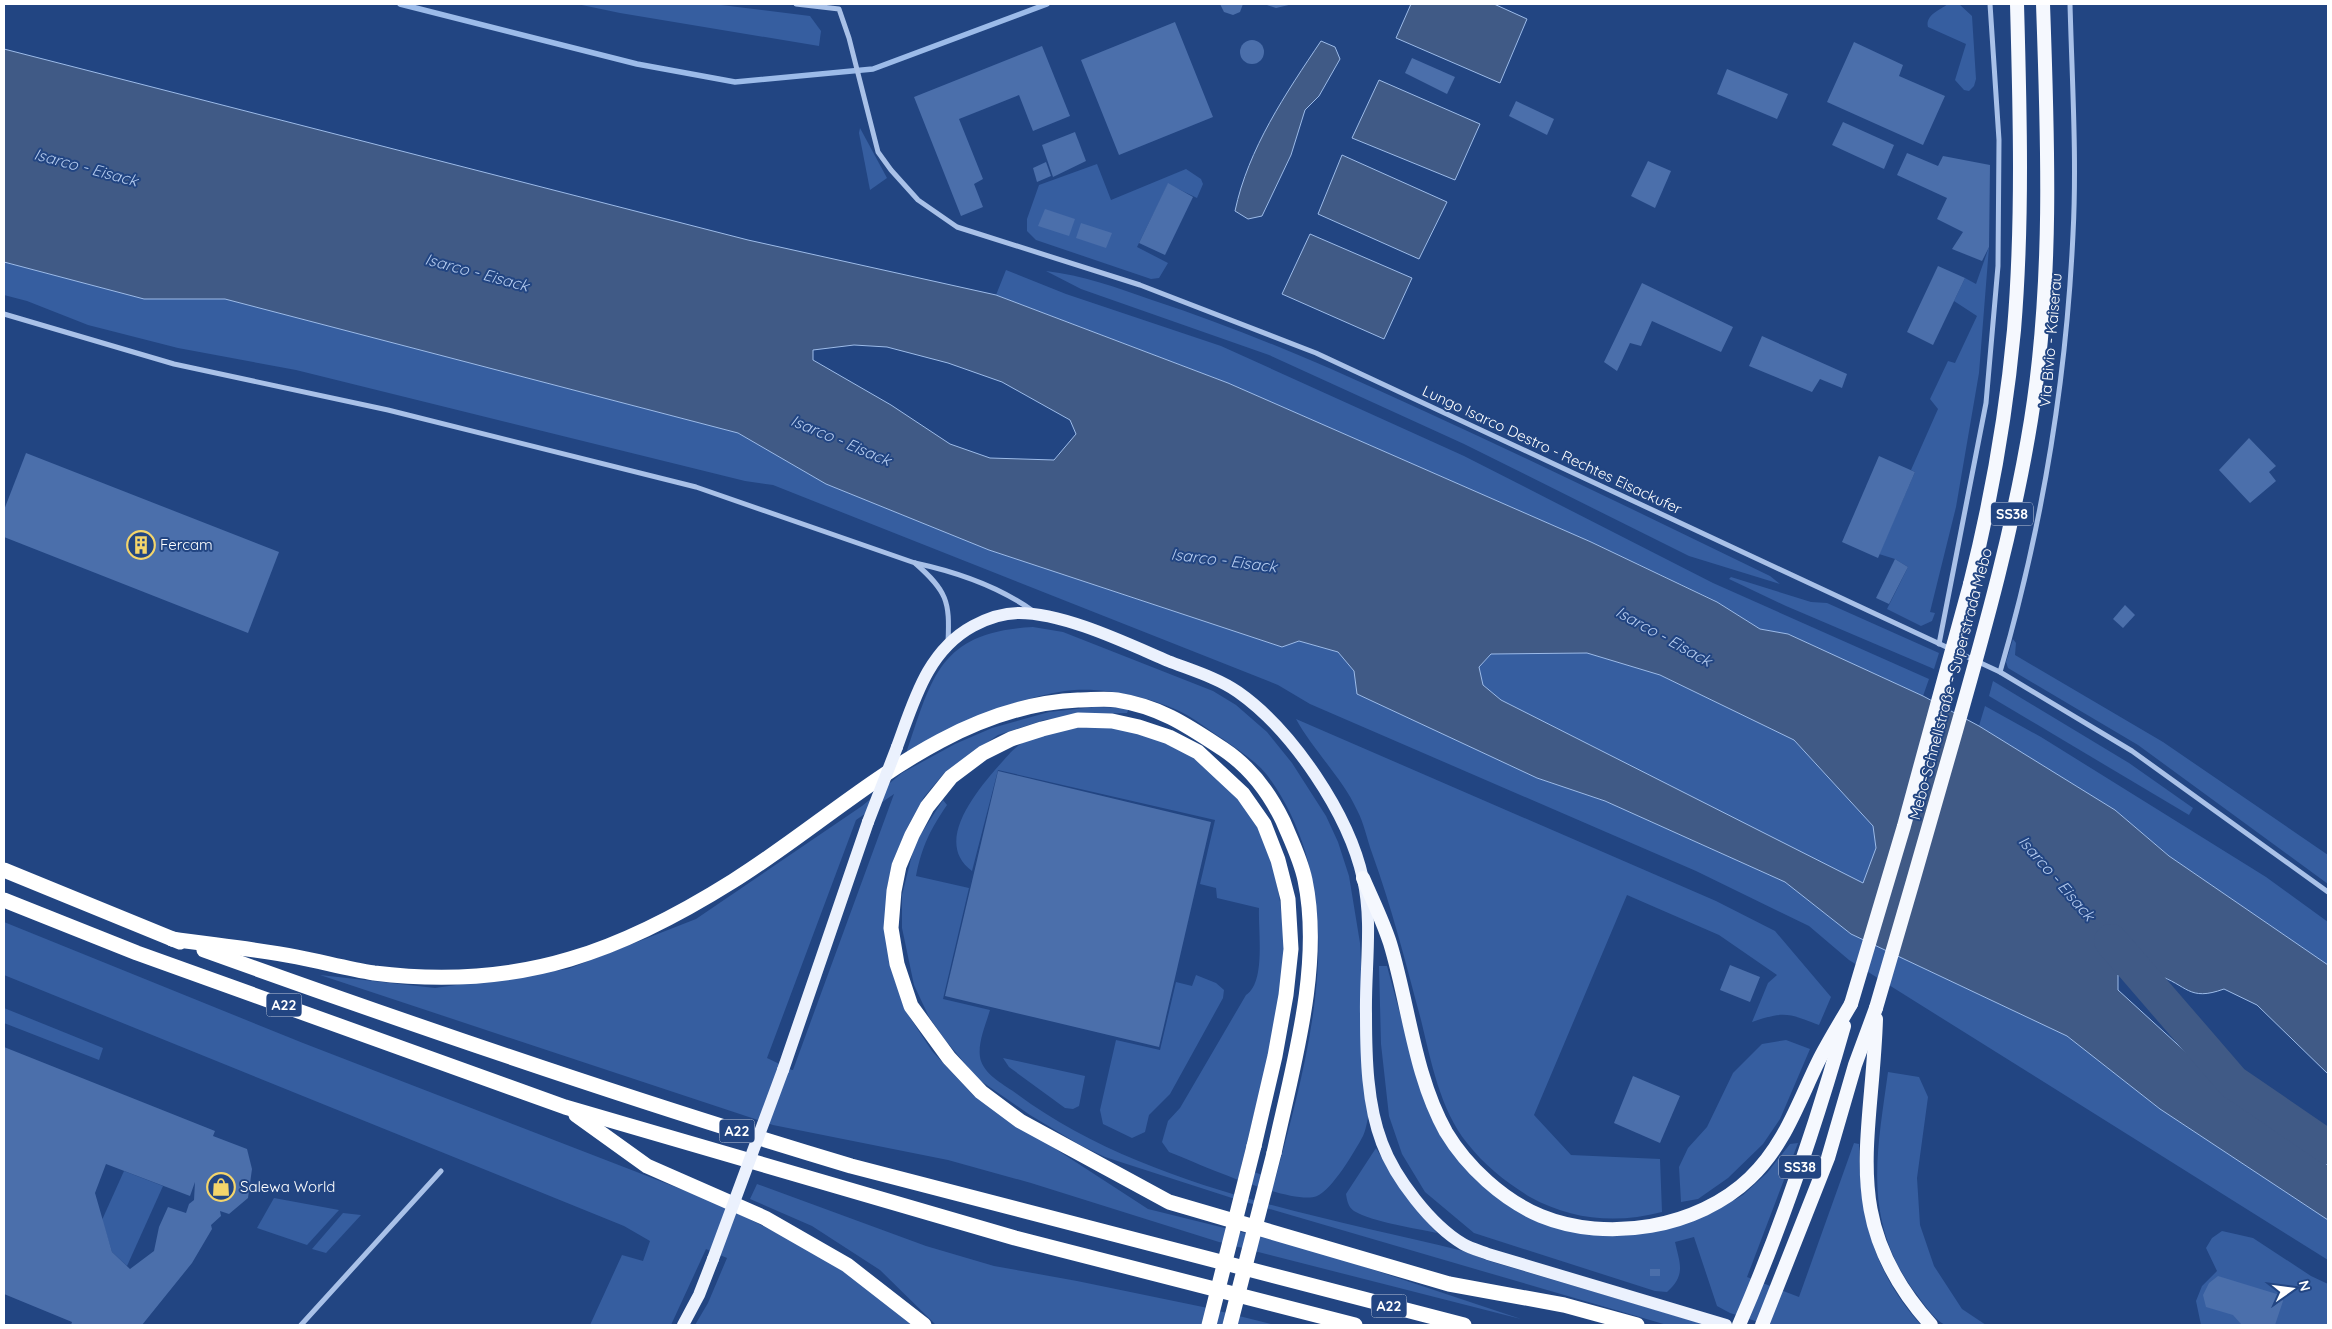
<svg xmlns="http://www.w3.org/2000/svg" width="2332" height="1329" font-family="Quicksand,sans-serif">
  <rect width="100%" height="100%" fill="#224582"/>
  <!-- green -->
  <g fill="#365ea0" fill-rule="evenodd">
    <polygon points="577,4 713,4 810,16 821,31 819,46 620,13"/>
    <path d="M1948,4H1959L1972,16L1976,79L1974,86L1969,91L1964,90L1955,80L1966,44L1928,27C1925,15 1940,10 1948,4Z"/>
    <polygon points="860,128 887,178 870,190 859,133"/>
    <polygon points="1097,164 1111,200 1186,169 1201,179 1203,184 1197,198 1168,184 1137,247 1168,263 1159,278 1151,279 1036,240 1027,231 1027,219 1039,185"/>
    <polygon points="1989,247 1979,373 1956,507 1930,612 1935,613 1932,621 1921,626 1887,609 1908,567 1895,559 1879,554 1915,472 1911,470 1938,409 1930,399 1948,361 1955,363 1977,316 1954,301 1965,278 1976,284"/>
    <polygon points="4,262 144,299 225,299 738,433 826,484 989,550 1282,647 1299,641 1338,652 1354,671 1358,694 1537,778 1605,801 1785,882 1851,934 2067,1036 2160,1109 2328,1220 2328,1260 1849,960 1809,926 1696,871 1310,704 1278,685 773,485 745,481 296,370 178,348 88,325 27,301 4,295"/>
    <polygon points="1006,270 1066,294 1221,346 1464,456 1713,583 1929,679 1923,696 1788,634 1760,629 1714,600 1591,542 1228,383 996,295"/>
    <path d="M1046,271C1082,275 1118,288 1152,300C1213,320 1271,343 1329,368C1478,434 1624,505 1770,576L1780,584L1689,556L1464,444L1269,355L1081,289Z"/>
    <polygon points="1731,577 1811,602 1827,603 1939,653 1934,669 1786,606 1729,579"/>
    <path d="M1033,627L1063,632L1213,691L1236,705L1267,732L1292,763L1326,816L1338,842L1349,876L1360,943L1369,1114C1367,1121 1366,1130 1363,1136C1355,1151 1332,1190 1317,1196C1292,1206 1197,1163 1169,1152L1162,1142L1168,1121L1180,1108L1246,995C1266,982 1258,931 1259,908L1217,898L1216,888L1200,884L1215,820L998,770L972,871C928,839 988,778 1011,752C1033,728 1096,723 1126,730C1160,738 1179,747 1207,768C1213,772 1220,776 1226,781C1279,837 1290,926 1281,999C1279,1018 1272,1038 1268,1057C1259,1093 1250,1130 1241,1167L1275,1180C1296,1103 1322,1009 1318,929C1316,875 1300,819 1267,775C1256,761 1237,749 1223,739C1210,731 1198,721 1185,714C1153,697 1101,686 1065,691C1004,701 958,724 906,754C932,677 939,632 1033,627Z"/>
    <polygon points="2013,639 2016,643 2015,655 2163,742 2328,855 2328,884 2138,745 2008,668 2006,662"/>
    <polygon points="1587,653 1660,675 1794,740 1873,826 1876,848 1863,884 1501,700 1483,685 1479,667 1491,654"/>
    <polygon points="1993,681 2129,763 2193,808 2189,815 1989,696"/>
    <polygon points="1985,706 2041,737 2266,877 2328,922 2328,965 2169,856 2115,810 1979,726"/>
    <path d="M1094,707L1129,708L1127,713L1092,714L1044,720L998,735L945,772L924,797L908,826L892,863L887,889L894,978L909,1016L932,1051L974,1096L1148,1209L1314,1250L1521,1319L1219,1242L1031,1183L948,1160L773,1125L320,975L435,988L568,969L696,919L862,806L902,773L955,744L992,728L1049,712ZM894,794L793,1070H792L767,1058L856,820Z"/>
    <path d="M1296,719L1716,901L1775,931L1831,997L1819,1025C1788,1013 1784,1011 1752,1022L1768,983L1777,975L1719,935L1627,895L1534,1115L1571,1155L1660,1159L1662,1212C1616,1224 1572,1220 1530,1197C1506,1182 1485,1166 1467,1143C1440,1109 1431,1061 1421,1020C1406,964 1392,908 1372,853C1367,839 1364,823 1357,810C1343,779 1313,750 1296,719Z"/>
    <path d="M943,800L947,805C930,830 922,846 916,876L969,888L943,999L990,1010C986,1024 976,1046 981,1061C986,1076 1005,1085 1017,1094C1141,1186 1315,1215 1463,1251L1489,1261L1707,1325H1667L1232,1198L1105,1157L1080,1145L1030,1115L978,1079L946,1041L929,1017L914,985L902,928V895L915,843Z"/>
    <polygon points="4,922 303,1043 717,1203 817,1253 870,1290 913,1325 695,1325 708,1303 727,1258 706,1249 671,1325 590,1325 622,1255 643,1261 650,1241 624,1226 4,975"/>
    <path d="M1379,966H1387L1408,1043L1478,1181L1578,1232L1612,1236L1647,1233L1712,1213L1743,1195L1767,1173L1790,1144L1798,1143L1747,1277L1799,1297L1854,1143L1859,1144C1859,1214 1873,1272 1921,1325H1768L1730,1313L1717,1306L1694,1237L1675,1242C1680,1264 1686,1275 1667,1292L1655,1291L1474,1233L1425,1192L1402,1154L1389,1116L1381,1044Z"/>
    <polygon points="1196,975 1216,983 1224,990 1223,998 1170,1094 1149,1115 1145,1132 1132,1138 1103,1124 1100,1110 1116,1040 1160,1050 1176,982 1192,986"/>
    <polygon points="4,1008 103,1048 99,1060 4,1023"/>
    <polygon points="1786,1040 1810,1049 1780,1119 1763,1144 1728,1178 1698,1199 1681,1202 1679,1167 1688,1148 1707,1127 1733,1073 1762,1044"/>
    <polygon points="1003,1058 1085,1076 1079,1106 1073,1109 1065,1108 1009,1067"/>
    <path d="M1888,1072L1919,1077L1928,1097L1917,1178L1920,1225L1934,1266L1962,1309L1986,1325C1977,1325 1952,1328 1945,1325C1932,1318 1923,1302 1914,1291C1862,1219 1877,1153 1888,1072Z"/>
    <path d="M1376,1148C1394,1180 1413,1207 1437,1233C1414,1228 1373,1222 1354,1211C1348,1207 1347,1200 1346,1194Z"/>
    <polygon points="124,1171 163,1186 127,1266 112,1252 102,1220"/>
    <polygon points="757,1184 926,1246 994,1266 1077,1281 1203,1307 1275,1325 936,1325 880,1270 812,1226 750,1199"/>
    <polygon points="274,1198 339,1210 307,1245 257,1228"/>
    <polygon points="343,1213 361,1215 326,1253 312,1249"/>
    <polygon points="2222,1231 2253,1238 2311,1276 2328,1284 2328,1325 2201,1325 2196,1301 2202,1286 2217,1271 2206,1248 2212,1238"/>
  </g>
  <!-- water -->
  <g fill="#405a86" stroke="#9cbbe9" fill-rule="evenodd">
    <polygon points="1411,4 1494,4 1527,19 1500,83 1396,38"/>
    <path d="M1321,41L1335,47L1340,59L1319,96L1305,110L1291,155L1262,216L1248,219L1235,211C1248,149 1286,93 1321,41Z"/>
    <path d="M4,49L748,240L996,295L1228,383L1591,542L1717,602L1760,629L1788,634L1923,696L1979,726L2115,810L2169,856L2328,965V1074L2257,1005L2224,989C2188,1002 2188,985 2157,975C2147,972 2129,974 2118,975V990L2223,1086L2312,1144L2328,1166V1220L2160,1109L2067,1036L1851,934L1785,882L1605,801L1537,778L1357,694L1354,671L1338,652L1299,641L1282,647L989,550L826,484L738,433L225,299H144L4,262ZM854,345L887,347L948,363L1002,382L1070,420L1076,434L1054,460L990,458L950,444L891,405L813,360V350ZM1587,653L1660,675L1794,740L1873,826L1876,848L1863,883L1501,700L1483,685L1479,667L1491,654Z"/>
    <polygon points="1379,80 1480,124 1455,180 1352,138"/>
    <polygon points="1342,155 1447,202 1419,259 1318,214"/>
    <polygon points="1310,234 1412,278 1384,339 1282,294"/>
  </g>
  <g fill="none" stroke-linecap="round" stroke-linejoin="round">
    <!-- stream -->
    <polyline stroke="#9cbbe9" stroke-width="5.5" points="400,4 637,64 735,82 873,69 1047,4"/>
    <!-- river -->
    <polyline stroke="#405a86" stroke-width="34" points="2111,941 2233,1082 2328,1147"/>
  </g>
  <!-- building -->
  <g fill="#4b6fab" fill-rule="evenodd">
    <polygon points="1220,4 1243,4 1240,12 1233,15 1224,12"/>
    <polygon points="1264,4 1293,4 1276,8"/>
    <polygon points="1175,22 1213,117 1119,155 1081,60"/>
    <circle cx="1252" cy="52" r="12"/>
    <polygon points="1854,42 1903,65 1899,76 1945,96 1923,145 1827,102"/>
    <polygon points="1042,46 1070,116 1033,131 1019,95 959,119 983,179 974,184 983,207 961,216 914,97"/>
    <polygon points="1412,58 1455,77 1447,94 1405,73"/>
    <polygon points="1727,69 1788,94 1777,119 1717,94"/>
    <polygon points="1516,101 1554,119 1547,135 1509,116"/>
    <polygon points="1843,122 1894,145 1884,169 1832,145"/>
    <polygon points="1075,132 1086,161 1053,177 1042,145"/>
    <polygon points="1907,153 1938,166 1943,156 1990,165 1989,247 1982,261 1952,249 1963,232 1937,219 1947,198 1897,175"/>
    <polygon points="1648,161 1671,171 1655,208 1631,196"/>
    <polygon points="1046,162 1051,176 1037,182 1033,168"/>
    <polygon points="1168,183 1193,197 1165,255 1139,243"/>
    <polygon points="1045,209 1075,219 1069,236 1038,226"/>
    <polygon points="1081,223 1112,233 1106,248 1076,238"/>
    <polygon points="1938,266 1965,278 1933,345 1907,332"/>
    <polygon points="1642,283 1733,327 1721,352 1652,321 1641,346 1630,343 1617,371 1604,362"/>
    <polygon points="1762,336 1847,374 1842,388 1820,379 1812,392 1749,366"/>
    <polygon points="2249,438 2276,466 2269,472 2276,481 2250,503 2219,470"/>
    <polygon points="26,453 279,552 248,633 4,537 4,510"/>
    <polygon points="1879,456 1915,472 1878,558 1842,542"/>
    <polygon points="1895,559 1908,567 1889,604 1876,598"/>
    <polygon points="2125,605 2135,615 2123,628 2113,619"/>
    <polygon points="998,771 1211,822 1159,1047 945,996"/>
    <polygon points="1730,965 1760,977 1750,1002 1720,990"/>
    <path d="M4,1047L215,1131L213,1136L247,1149L252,1169L248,1198L229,1214L220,1211L221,1216L211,1225L212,1229L192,1263L142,1325H71L72,1322L4,1294ZM106,1164L190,1196L195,1182L194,1200L189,1204L186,1213L168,1207L159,1227L154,1251L130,1269L112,1252L95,1193Z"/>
    <polygon points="1633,1076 1680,1096 1660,1143 1614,1123"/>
    <rect x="1650" y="1269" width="10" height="7"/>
    <polygon points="2218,1276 2280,1295 2283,1301 2275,1325 2241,1324 2233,1315 2206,1307 2203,1295 2209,1283"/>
  </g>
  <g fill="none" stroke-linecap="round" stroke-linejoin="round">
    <!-- minor -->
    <g stroke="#a9c1e8" stroke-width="5">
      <polyline points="796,4 839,9 849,38 878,152 891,170 918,200 957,227 1140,285 1316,353 2000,672 2132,751 2328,892"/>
      <path d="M4,314L174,364L388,410L696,487L915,563C957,572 998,586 1033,611"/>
      <path d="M915,563C947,591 950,601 948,642"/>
      <polyline points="1939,644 1986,403 1998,266 1999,140 1990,4"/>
      <path d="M2000,672C2042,528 2066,384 2073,234C2077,158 2072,80 2070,4"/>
      <polyline points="301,1325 441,1171"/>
    </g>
    <!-- primary -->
    <g stroke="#ebf1fd" stroke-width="12">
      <path d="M897,747C914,701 927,651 973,626C988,618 1002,613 1019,613C1064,613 1126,643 1168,661C1191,670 1218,678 1238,692C1292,730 1349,814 1363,879C1373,922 1365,970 1366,1014C1366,1056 1367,1104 1382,1143C1395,1178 1431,1225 1463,1244C1470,1248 1480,1251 1488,1254L1726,1325"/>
      <polyline points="783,1070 868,822"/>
      <polyline points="683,1325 699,1295 713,1259"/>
    </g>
    <!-- trunk -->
    <g stroke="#f5f8fe" stroke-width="14">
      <path d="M1970,584C1991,501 2006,416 2014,330C2023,222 2020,112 2017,4"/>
      <path d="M1363,878C1372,899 1383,921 1390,943C1409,1005 1414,1075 1446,1132C1467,1167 1503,1200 1541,1216C1607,1243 1698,1228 1750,1178C1784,1146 1798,1103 1818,1062C1828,1042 1840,1023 1851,1004"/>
      <path d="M1876,1019C1872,1143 1838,1221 1931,1325"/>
      <path d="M1739,1325C1781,1228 1815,1128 1844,1026"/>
      <polyline points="1762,1325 1828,1158 1855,1065 1876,1008"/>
    </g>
    <!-- motorway -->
    <g stroke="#fff" stroke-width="15">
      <polyline points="4,870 180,942"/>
      <polyline points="4,900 137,953 565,1107 1015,1238 1355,1325"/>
      <path d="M172,939C213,945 256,949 297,957C323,962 348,969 374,973C439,981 507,978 570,959C628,942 682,913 733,881C842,813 943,706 1078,700C1091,700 1105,698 1117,700C1161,707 1188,726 1223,749C1250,767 1269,792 1283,821C1291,840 1301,860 1305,880C1323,966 1292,1069 1274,1153"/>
      <path d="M204,950C418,1027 633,1101 851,1166L1464,1325"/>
      <polyline points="576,1115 647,1166 765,1218 847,1265 924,1325"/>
      <polyline points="1254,1146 1275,1056 1286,995 1291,949 1288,899 1278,860 1264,824 1243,794 1198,752 1169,737 1139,727 1112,721 1078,720 1042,729 1011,739 983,753 951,777 927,807 912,835 899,866 894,891 891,928 897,964 911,1006 949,1058 981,1092 1020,1121 1169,1202 1449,1284 1564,1305 1637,1325"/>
    </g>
    <!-- primary-bridge -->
    <g stroke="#ebf1fd" stroke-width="12">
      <polyline points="868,822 897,747"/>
      <polyline points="713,1259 783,1070"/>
    </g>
    <!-- trunk-bridge -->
    <g stroke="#f5f8fe" stroke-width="14">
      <polyline points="1851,1004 1904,826 1970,584"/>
      <path d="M1876,1008C1903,916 1930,823 1956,731C1985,629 2014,525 2031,420C2053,283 2048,142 2043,4"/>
    </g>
    <!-- motorway-bridge -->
    <g stroke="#fff" stroke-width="15">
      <polyline points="1209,1325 1254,1146"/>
      <polyline points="1230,1325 1274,1153"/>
    </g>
  </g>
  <!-- icons -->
  <defs>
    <symbol id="building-ring" viewBox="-11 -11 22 22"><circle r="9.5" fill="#224582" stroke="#f4d56b" stroke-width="1.5"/><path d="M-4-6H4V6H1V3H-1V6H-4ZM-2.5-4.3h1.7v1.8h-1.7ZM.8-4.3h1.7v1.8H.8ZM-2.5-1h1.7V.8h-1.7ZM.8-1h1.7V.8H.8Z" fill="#f4d56b"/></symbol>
    <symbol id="shop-ring" viewBox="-11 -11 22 22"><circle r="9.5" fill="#224582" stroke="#f4d56b" stroke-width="1.5"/><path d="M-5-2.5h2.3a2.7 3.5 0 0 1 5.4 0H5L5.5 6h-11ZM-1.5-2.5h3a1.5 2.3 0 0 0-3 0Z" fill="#f4d56b"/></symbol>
  </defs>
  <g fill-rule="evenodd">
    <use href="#building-ring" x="125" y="529" width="32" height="32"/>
    <use href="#shop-ring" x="205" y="1171" width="32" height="32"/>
  </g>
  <g text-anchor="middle" stroke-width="4" stroke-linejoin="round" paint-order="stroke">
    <!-- shield labels -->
    <g fill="#224582" stroke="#bdc7da" stroke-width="1">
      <rect x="1991" y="502.5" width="42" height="23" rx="4"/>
      <rect x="266.5" y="993.5" width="35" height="23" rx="4"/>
      <rect x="719.5" y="1119.5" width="35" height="23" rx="4"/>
      <rect x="1779" y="1155.5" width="42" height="23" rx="4"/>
      <rect x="1371.5" y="1294.5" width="35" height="23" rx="4"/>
    </g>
    <g font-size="14" font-weight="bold" fill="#fff">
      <text x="2012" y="519">SS38</text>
      <text x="284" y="1010">A22</text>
      <text x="737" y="1136">A22</text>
      <text x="1800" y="1172">SS38</text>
      <text x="1389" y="1311">A22</text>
    </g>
    <!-- street labels -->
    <g font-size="15" fill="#fff" stroke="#224582">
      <text transform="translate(2051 340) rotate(-85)" y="5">Via Bivio - Kaiserau</text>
      <text transform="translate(1552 450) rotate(25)" y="5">Lungo Isarco Destro - Rechtes Eisackufer</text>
      <text transform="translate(1951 684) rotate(-75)" y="5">Mebo-Schnellstraße - Superstrada Mebo</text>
    </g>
    <!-- poi labels -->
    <g font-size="15" fill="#fff" stroke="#224582" text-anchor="start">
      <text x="160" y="550">Fercam</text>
      <text x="240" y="1192">Salewa World</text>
    </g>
    <!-- water labels -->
    <g font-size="16" font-style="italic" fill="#b4cbef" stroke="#224582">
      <text transform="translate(86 167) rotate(15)" y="6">Isarco - Eisack</text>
      <text transform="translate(477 272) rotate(15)" y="6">Isarco - Eisack</text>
      <text transform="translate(841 440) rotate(23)" y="6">Isarco - Eisack</text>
      <text transform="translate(1224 560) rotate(7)" y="6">Isarco - Eisack</text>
      <text transform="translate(1664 636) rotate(29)" y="6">Isarco - Eisack</text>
      <text transform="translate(2057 878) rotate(49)" y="6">Isarco - Eisack</text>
    </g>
  </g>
  <!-- border -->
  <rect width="2332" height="1329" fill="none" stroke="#ffffff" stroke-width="10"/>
  <!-- north arrow -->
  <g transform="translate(2292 1289) rotate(76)" stroke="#224582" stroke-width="4" paint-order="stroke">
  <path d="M0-4L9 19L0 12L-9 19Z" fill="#ffffff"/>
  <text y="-8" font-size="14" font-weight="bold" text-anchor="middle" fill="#ffffff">N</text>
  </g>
</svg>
